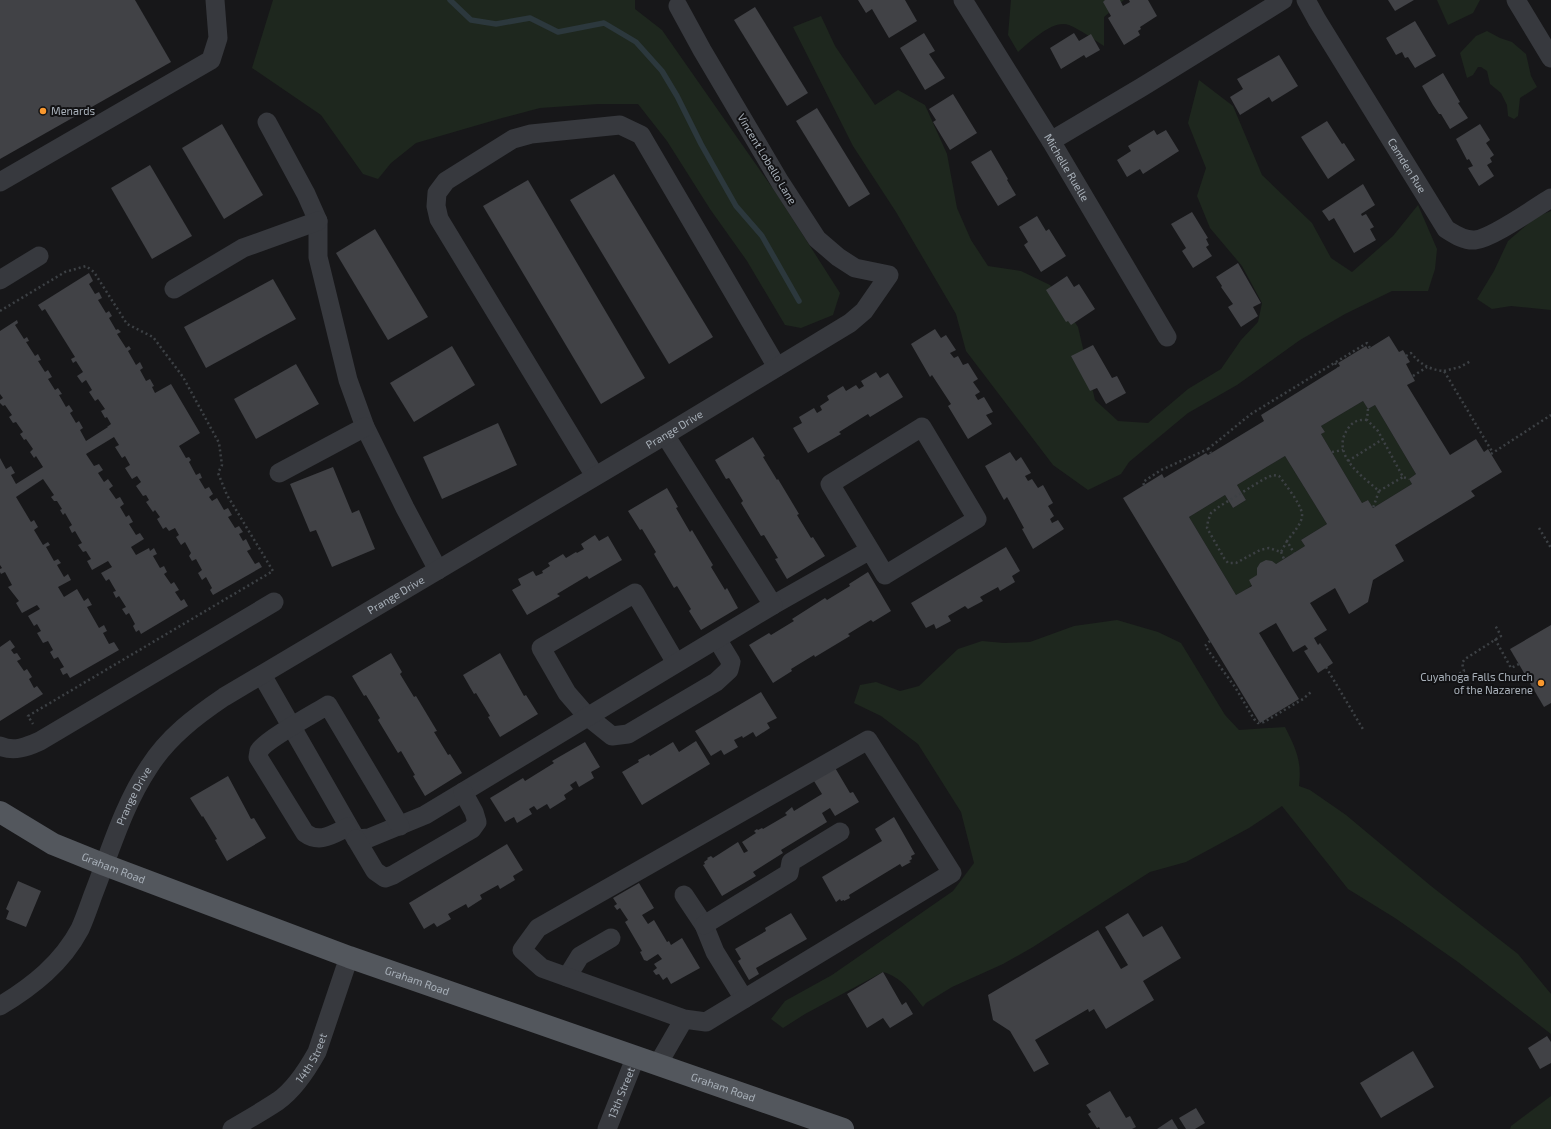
<svg xmlns="http://www.w3.org/2000/svg" width="1551" height="1129" font-family="'Exo 2',sans-serif">
  <rect width="100%" height="100%" fill="#171719"/>
  <!-- green -->
  <g fill="#1e271e">
    <polygon points="273,0 635,0 635,9 662,30 778,196 840,293 833,315 801,328 785,325 747,261 710,209 667,141 638,104 598,104 540,108 502,118 416,143 391,163 378,179 363,174 321,115 252,68"/>
    <path d="M1011,0H1124L1104,17V46C1093,39 1081,30 1069,25C1053,19 1030,42 1018,52L1008,35Z"/>
    <polygon points="1437,0 1480,0 1473,13 1448,25"/>
    <polygon points="821,16 835,46 875,105 898,90 925,105 947,154 957,208 971,240 988,266 1021,271 1050,285 1078,327 1095,400 1118,421 1148,423 1188,389 1221,369 1241,340 1258,322 1262,303 1242,266 1210,228 1197,196 1206,168 1188,123 1199,80 1233,106 1262,175 1312,223 1331,258 1352,272 1393,236 1418,205 1437,249 1435,269 1428,291 1392,291 1345,314 1300,340 1237,385 1188,413 1129,462 1121,474 1088,490 1053,465 966,351 956,314 896,212 853,146 793,27"/>
    <polygon points="1487,31 1500,38 1512,42 1526,54 1531,76 1537,87 1520,98 1518,116 1514,119 1508,116 1507,105 1501,93 1490,84 1487,71 1481,67 1478,67 1473,75 1467,78 1460,53 1476,36"/>
    <polygon points="1551,211 1551,310 1511,306 1492,309 1477,299 1494,271 1508,241 1536,217"/>
    <polygon points="1363,401 1368,409 1375,405 1416,474 1409,479 1412,484 1373,508 1368,500 1362,503 1321,434 1325,432 1321,426"/>
    <path d="M1285,456L1327,524L1301,540L1305,546L1276,564L1260,563C1257,568 1258,570 1257,575C1255,586 1245,590 1236,595L1189,517L1225,495L1233,508L1246,500L1237,485Z"/>
    <path d="M1117,620L1158,632L1181,643L1225,715L1239,730L1285,727C1296,749 1302,761 1299,786L1310,790L1346,815L1431,886L1518,954L1551,994V1034L1458,962L1395,918L1348,889L1282,806L1249,828L1186,862L1150,872L1033,947L1003,964L952,987L926,1003L923,1007C912,992 901,977 883,972L805,1014L783,1028L771,1019L785,1001L832,975L953,891L974,863L961,812L918,744L881,716L854,703L860,685L876,682L900,691L919,686L958,649L982,641L1004,643L1030,642L1074,626Z"/>
    <polygon points="1551,1096 1551,1129 1510,1129 1511,1126"/>
  </g>
  <g fill="none" stroke-linecap="round" stroke-linejoin="round">
    <!-- stream -->
    <polyline stroke="#2c383d" stroke-width="5.5" points="450,0 471,20 496,24 530,18 558,32 604,23 636,42 662,71 677,96 701,144 736,206 762,236 799,301"/>
  </g>
  <!-- building -->
  <g fill="#414246" fill-rule="evenodd">
    <polygon points="0,0 135,0 171,62 0,159"/>
    <polygon points="858,0 905,0 917,21 889,38 872,9 866,13"/>
    <polygon points="1105,0 1120,0 1123,6 1130,2 1129,0 1148,0 1157,16 1140,27 1141,29 1138,31 1140,35 1124,45 1108,18 1111,16 1103,2"/>
    <polygon points="1388,0 1414,0 1395,11"/>
    <polygon points="755,7 808,93 787,106 734,20"/>
    <polygon points="1415,21 1436,56 1415,68 1408,57 1405,58 1402,52 1396,55 1386,38"/>
    <polygon points="924,33 935,51 929,54 945,78 925,90 900,48"/>
    <polygon points="1074,33 1079,41 1091,34 1100,50 1086,58 1084,55 1061,69 1050,48"/>
    <polygon points="1279,55 1298,86 1272,102 1269,97 1240,115 1230,97 1243,89 1237,79"/>
    <polygon points="1443,73 1460,102 1458,103 1468,118 1450,129 1441,114 1439,114 1433,105 1422,86"/>
    <polygon points="953,94 977,133 950,150 933,122 936,120 929,109"/>
    <polygon points="817,108 870,194 849,207 796,121"/>
    <polygon points="1327,121 1342,144 1344,143 1355,160 1328,179 1301,137"/>
    <polygon points="222,124 263,195 224,219 182,148"/>
    <polygon points="1480,124 1490,140 1486,143 1494,155 1490,158 1492,162 1487,165 1494,176 1479,186 1468,168 1473,166 1469,159 1467,160 1456,139"/>
    <polygon points="1154,130 1157,135 1166,130 1179,151 1143,174 1140,169 1127,177 1117,160 1131,151 1128,146"/>
    <polygon points="991,150 1008,179 1007,180 1016,195 998,206 971,162"/>
    <polygon points="150,165 192,236 152,259 111,188"/>
    <polygon points="614,174 713,337 669,364 570,200"/>
    <polygon points="528,180 645,378 601,404 483,206"/>
    <polygon points="1363,184 1375,205 1361,214 1362,216 1366,214 1374,227 1370,229 1376,240 1354,253 1334,218 1329,221 1322,211"/>
    <polygon points="1192,212 1208,238 1206,239 1209,245 1206,247 1212,256 1193,268 1182,251 1186,248 1171,224"/>
    <polygon points="1037,216 1046,231 1049,229 1066,256 1041,272 1024,245 1028,242 1019,227"/>
    <polygon points="375,229 428,317 388,340 336,253"/>
    <polygon points="1238,263 1261,303 1253,307 1258,316 1241,327 1228,307 1233,304 1221,287 1222,286 1216,277"/>
    <polygon points="89,273 93,281 89,284 95,294 99,292 102,298 98,300 106,313 109,311 112,316 109,318 116,330 118,329 121,332 117,334 126,348 129,346 131,349 128,351 136,365 140,362 143,368 140,370 146,381 150,379 154,386 152,387 155,393 171,384 200,433 179,446 186,458 189,457 191,460 189,462 196,475 200,473 202,478 199,479 205,489 209,487 213,494 209,497 212,501 217,498 224,510 228,508 232,515 228,517 235,528 239,526 243,532 239,534 243,541 246,539 251,549 247,551 255,564 259,562 262,567 213,595 210,590 212,588 206,577 202,580 198,573 202,570 196,559 192,561 189,556 191,553 185,542 181,545 176,537 179,535 175,528 169,531 166,527 163,529 157,519 160,517 155,510 153,512 146,502 149,500 146,495 143,496 136,486 141,482 137,476 132,479 125,468 130,465 125,456 122,458 115,447 119,445 114,437 86,454 94,466 99,464 103,470 98,473 104,482 108,479 113,486 109,489 116,499 120,497 124,504 120,507 126,517 129,515 133,522 129,524 136,535 140,533 144,539 131,547 136,555 149,548 150,551 154,548 157,554 153,556 160,568 164,566 167,572 164,574 171,584 174,582 179,590 175,592 181,601 184,599 188,606 141,634 139,630 136,632 133,626 135,624 129,613 126,615 122,609 126,607 119,596 116,598 113,592 116,591 109,579 106,581 101,573 112,567 108,561 92,570 87,561 91,559 86,551 83,552 78,545 82,543 75,531 72,533 69,527 72,525 65,513 63,515 60,510 62,509 57,501 54,501 51,497 54,495 43,479 16,497 31,522 34,520 38,527 34,530 43,545 48,542 50,545 46,547 54,561 58,559 61,563 57,565 64,577 68,574 71,580 58,587 64,597 77,589 84,601 88,598 92,605 87,607 99,628 104,625 107,631 103,633 109,644 114,642 119,650 70,678 67,673 63,675 60,669 64,667 58,657 54,659 50,652 53,650 48,641 43,643 37,633 41,631 37,624 34,626 28,616 40,609 37,605 22,613 16,603 19,601 8,587 12,585 5,572 1,574 0,572 0,569 2,568 0,565 0,458 6,469 11,466 15,473 11,475 16,484 43,467 36,456 34,458 30,452 33,449 26,439 24,440 20,434 23,432 16,422 13,423 9,417 12,415 5,405 3,406 0,403 0,400 3,398 0,394 0,331 17,320 18,323 15,325 24,339 27,337 29,341 26,342 35,356 38,354 41,360 38,361 45,372 48,370 52,377 48,379 55,390 58,388 62,394 59,395 66,407 69,405 73,411 70,413 76,423 79,421 83,428 80,430 86,441 108,427 107,427 111,424 107,417 105,418 101,411 105,409 98,399 95,401 89,392 92,390 86,380 82,383 77,376 83,372 76,361 73,363 71,359 75,357 45,309 42,311 38,305"/>
    <polygon points="1067,276 1074,287 1079,284 1095,309 1071,325 1068,321 1066,322 1046,290"/>
    <polygon points="273,279 296,319 206,368 184,327"/>
    <polygon points="935,329 941,338 946,335 956,350 950,353 954,358 958,356 963,365 968,363 978,379 973,382 980,392 975,395 978,400 984,397 993,412 986,415 992,424 968,439 948,406 951,404 932,375 930,377 911,344"/>
    <path d="M1389,336L1399,352L1403,350L1410,362L1406,364L1415,381L1407,385L1450,455L1476,439L1484,452L1488,449L1502,472L1471,491L1475,496L1395,545L1404,561L1373,580L1368,602L1349,614L1335,588L1310,603L1327,630L1314,638L1318,645L1320,643L1333,663L1318,673L1304,651L1308,649L1305,645L1293,652L1276,623L1259,633L1299,699L1260,723L1123,498L1162,474L1164,478L1206,453L1208,455L1264,421L1261,415L1340,366L1338,363L1366,346L1368,349ZM1363,401L1368,409L1375,405L1416,474L1409,479L1412,484L1373,508L1368,500L1362,503L1321,434L1325,432L1321,426ZM1285,456L1327,524L1301,540L1305,546L1276,564L1272,561L1266,560L1260,563L1257,568V575L1249,580L1252,586L1236,595L1189,517L1225,495L1233,508L1246,500L1237,485Z"/>
    <polygon points="1093,345 1112,378 1117,376 1126,393 1106,404 1097,388 1090,391 1071,356"/>
    <polygon points="452,346 475,385 414,422 390,383"/>
    <polygon points="296,364 319,404 256,439 234,399"/>
    <polygon points="876,372 880,378 888,373 903,397 870,417 868,414 839,432 841,434 808,453 793,428 802,423 799,417 814,408 817,413 822,410 820,406 829,400 827,396 843,386 846,391 856,385 859,389 864,386 861,381"/>
    <polygon points="498,423 517,465 442,499 423,457"/>
    <polygon points="753,437 765,456 763,457 777,480 778,479 799,514 797,515 811,538 813,537 825,556 787,579 775,559 778,558 764,535 761,536 741,503 743,501 729,478 726,479 715,460"/>
    <polygon points="1010,452 1016,461 1021,457 1031,473 1025,476 1028,481 1032,479 1038,488 1043,485 1053,503 1048,506 1054,516 1050,519 1052,523 1058,520 1064,529 1033,549 1022,529 1024,528 1007,497 1004,500 985,466"/>
    <polygon points="333,467 352,513 359,510 375,549 332,567 316,530 310,532 290,484"/>
    <polygon points="667,488 678,507 676,508 690,532 692,530 713,565 711,567 725,590 727,588 738,608 701,630 689,611 691,609 677,586 674,588 654,554 656,552 642,529 640,530 628,511"/>
    <polygon points="595,535 599,541 608,536 622,560 589,579 587,576 557,594 560,596 527,615 512,590 521,585 518,579 533,571 536,576 543,573 542,571 550,566 548,563 563,554 566,558 576,552 577,553 584,549 581,544"/>
    <polygon points="1006,547 1020,571 1012,576 1015,582 1000,591 998,587 980,597 983,601 968,609 965,606 948,616 951,621 936,629 934,624 926,628 911,603"/>
    <polygon points="868,572 891,611 873,622 871,620 848,634 850,636 815,657 814,655 791,669 792,671 773,683 749,645 769,633 771,635 794,621 792,619 825,598 827,600 850,586 849,584"/>
    <polygon points="1551,625 1551,703 1544,707 1510,649"/>
    <polygon points="10,640 15,647 11,650 14,654 17,653 21,659 17,661 24,671 27,669 32,677 29,679 34,688 37,686 43,694 0,721 0,647"/>
    <polygon points="391,653 402,672 400,674 414,697 416,696 437,731 434,732 448,755 450,754 462,773 425,796 413,776 415,775 401,751 398,753 378,720 380,718 366,695 364,696 352,676"/>
    <polygon points="500,653 524,696 526,695 538,714 500,737 488,717 490,716 476,693 474,694 463,675"/>
    <polygon points="761,692 777,718 767,723 770,728 756,737 753,732 743,738 742,736 734,740 738,747 724,755 721,750 711,756 695,731"/>
    <polygon points="696,741 710,764 642,805 622,772 639,762 638,760 649,754 650,756 673,742 679,752"/>
    <polygon points="585,742 600,767 591,772 594,778 579,787 576,781 570,785 573,789 564,795 566,799 550,809 547,804 537,810 534,806 529,809 532,814 517,823 514,817 505,822 490,798 523,778 525,781 554,763 552,761"/>
    <polygon points="834,766 850,793 853,792 859,802 835,816 830,808 822,813 827,822 781,850 783,853 753,872 756,876 722,896 703,865 705,864 704,862 708,859 707,858 711,856 713,858 738,842 744,853 748,851 742,842 756,833 754,831 757,829 758,830 762,828 763,829 787,815 785,813 792,807 794,811 822,794 814,781"/>
    <polygon points="228,776 251,819 254,818 266,838 227,861 215,840 217,839 203,816 202,817 190,798"/>
    <polygon points="894,817 915,854 911,856 912,859 909,861 911,862 902,867 900,864 849,895 850,898 844,901 844,900 841,901 840,899 836,902 822,877 882,841 875,829"/>
    <polygon points="507,844 523,870 513,876 515,880 500,889 498,885 480,895 482,899 468,908 466,904 448,914 451,919 437,927 434,923 424,929 409,903"/>
    <polygon points="18,881 41,891 26,927 6,919 9,911 6,909"/>
    <polygon points="639,883 654,908 642,915 648,924 654,920 667,942 669,941 671,945 682,938 700,968 671,984 667,977 663,980 659,974 656,975 653,971 657,968 654,964 662,959 658,954 647,961 644,960 640,952 642,951 625,922 628,920 620,908 617,910 614,906 617,904 613,898"/>
    <polygon points="791,913 807,939 756,968 759,974 749,980 738,961 741,959 735,949 766,931 765,928"/>
    <polygon points="1128,913 1143,937 1162,926 1181,958 1143,981 1154,1000 1106,1029 1094,1009 1089,1012 1088,1009 1035,1040 1049,1064 1034,1072 1010,1031 993,1020 988,995 1098,930 1121,969 1128,965 1105,927"/>
    <polygon points="883,972 902,1005 906,1002 913,1014 890,1028 883,1018 867,1028 847,994"/>
    <polygon points="1547,1036 1551,1042 1551,1063 1540,1069 1528,1048"/>
    <polygon points="1413,1051 1434,1087 1381,1118 1360,1083"/>
    <polygon points="1110,1091 1126,1118 1130,1116 1136,1127 1132,1129 1100,1129 1099,1127 1097,1128 1088,1114 1091,1112 1086,1105"/>
    <polygon points="1196,1108 1205,1123 1195,1129 1186,1129 1179,1118"/>
    <polygon points="1172,1119 1178,1129 1157,1129"/>
  </g>
  <g fill="none" stroke-linecap="round" stroke-linejoin="round">
    <!-- path -->
    <g stroke="#3d4145" stroke-width="2.5" stroke-dasharray="2 3" stroke-linecap="butt">
      <polyline points="0,311 65,272 86,266 94,272 127,324 153,337 183,377 219,443 222,465 218,473 227,495 273,571 28,716 33,724"/>
      <path d="M1406,356L1411,353C1420,364 1430,370 1444,371L1493,453"/>
      <polyline points="1335,363 1338,368"/>
      <polyline points="1444,371 1460,367 1471,361"/>
      <polyline points="1413,376 1427,367"/>
      <polyline points="1368,409 1367,420 1378,431 1403,477 1409,479"/>
      <path d="M1367,420C1358,419 1352,422 1347,430C1331,455 1362,476 1379,491L1373,508"/>
      <polyline points="1208,449 1251,414 1367,343 1370,348"/>
      <polyline points="1332,452 1343,450"/>
      <polyline points="1491,454 1551,415"/>
      <polyline points="1348,461 1383,439"/>
      <polyline points="1144,485 1143,482 1161,470 1208,449 1211,453"/>
      <polyline points="1379,491 1403,477"/>
      <polyline points="1539,528 1551,548"/>
      <path d="M1287,541L1281,552L1269,548L1260,550L1236,563H1228L1224,558L1207,528L1208,521L1211,513L1220,506L1264,479L1273,475L1279,476C1285,484 1301,504 1302,514C1303,523 1292,534 1287,541L1294,553"/>
      <polyline points="1281,552 1284,559"/>
      <polyline points="1495,639 1511,668 1519,664"/>
      <polyline points="1210,641 1205,646 1235,687 1254,719 1258,723 1264,722 1303,699 1311,692"/>
      <polyline points="1326,667 1364,731"/>
      <polyline points="1455,676 1464,671 1462,663 1465,659 1501,636 1495,625"/>
    </g>
    <!-- minor -->
    <g stroke="#37393e" stroke-width="19">
      <path id="s1" d="M963,0L1051,141L1167,337"/>
      <path id="s2" d="M1306,0L1317,20L1446,229C1454,234 1464,241 1475,240C1493,238 1534,208 1551,198"/>
      <polyline points="1516,0 1551,58"/>
      <polyline points="267,122 306,194 318,221 318,257 348,380 365,427 405,508 438,570"/>
      <polyline points="1051,141 1142,87 1283,0"/>
      <polyline points="0,182 211,60 218,38 215,0"/>
      <polyline points="0,280 39,256"/>
      <polyline points="174,289 243,248 318,221"/>
      <polyline points="279,473 365,427"/>
      <polyline points="595,476 439,219 436,206 437,193 446,181 513,139 531,134 620,125 641,135 777,367"/>
      <polyline points="773,605 870,550 885,575 977,519 922,427 830,484 870,550"/>
      <polyline points="676,663 635,593 541,648 567,693 587,716 612,736 628,734 716,682 729,670 731,662 717,639"/>
      <polyline points="262,675 356,839 369,838 425,815 773,605 665,435"/>
      <path d="M0,746C14,752 27,747 40,741L274,602"/>
      <path d="M348,827C333,834 320,844 305,833L258,757C258,756 259,752 259,751C265,740 315,713 328,705L400,826"/>
      <polyline points="356,839 375,871 385,878 393,875 472,829 477,822 474,812 463,792"/>
      <polyline points="684,895 704,925 715,952 744,999"/>
      <polyline points="704,925 789,873 791,862 840,832"/>
      <polyline points="567,977 580,956 611,938"/>
      <path id="s3" d="M0,1006C33,986 62,963 80,929C85,918 89,906 93,895C110,852 123,806 149,767C168,737 196,716 224,697L665,435L850,323L864,311L889,275L855,268L838,257L817,239L780,182L702,50L678,6"/>
      <polyline points="658,1064 684,1019 706,1022 952,873 868,740 538,928 522,950 542,968 684,1019"/>
      <path id="s4" d="M232,1129C247,1120 263,1111 278,1101C295,1089 307,1070 317,1052L349,957"/>
      <path id="s5" d="M607,1129L636,1056"/>
    </g>
    <!-- major -->
    <path stroke="#53575d" stroke-width="22" id="s6" d="M0,812L53,844L105,865L349,957L843,1129"/>
  </g>
  <!-- markers -->
  <g fill="#f9982e" stroke="#121214" stroke-width="1.5">
    <circle cx="43" cy="111" r="4"/>
    <circle cx="1541" cy="683" r="4"/>
  </g>
  <g text-anchor="middle" stroke-width="4" stroke-linejoin="round" paint-order="stroke">
    <!-- poi labels -->
    <g font-size="11" fill="#a8b0b9" stroke="#121214" text-anchor="start">
      <text x="51" y="115">Menards</text>
      <text x="1533" y="681" text-anchor="end">Cuyahoga Falls Church<tspan x="1533" dy="13">of the Nazarene</tspan></text>
    </g>
    <!-- street labels -->
    <g font-size="11" fill="#a8b0b9" stroke="#121214">
      <text transform="translate(767 159) rotate(59)" y="4">Vincent Lobello Lane</text>
      <text dy="4" stroke="none"><textPath href="#s2" startOffset="194">Camden Rue</textPath></text>
      <text dy="4" stroke="none"><textPath href="#s1" startOffset="197">Michelle Ruelle</textPath></text>
      <text dy="4" stroke="none"><textPath href="#s3" startOffset="916">Prange Drive</textPath></text>
      <text dy="4" stroke="none"><textPath href="#s3" startOffset="592">Prange Drive</textPath></text>
      <text dy="4" stroke="none"><textPath href="#s3" startOffset="256">Prange Drive</textPath></text>
      <text dy="4" stroke="none"><textPath href="#s6" startOffset="127">Graham Road</textPath></text>
      <text dy="4" stroke="none"><textPath href="#s6" startOffset="451">Graham Road</textPath></text>
      <text dy="4" stroke="none"><textPath href="#s4" startOffset="109">14th Street</textPath></text>
      <text dy="4" stroke="none"><textPath href="#s6" startOffset="775">Graham Road</textPath></text>
      <text dy="4" stroke="none"><textPath href="#s5" startOffset="39">13th Street</textPath></text>
    </g>
  </g>
</svg>
